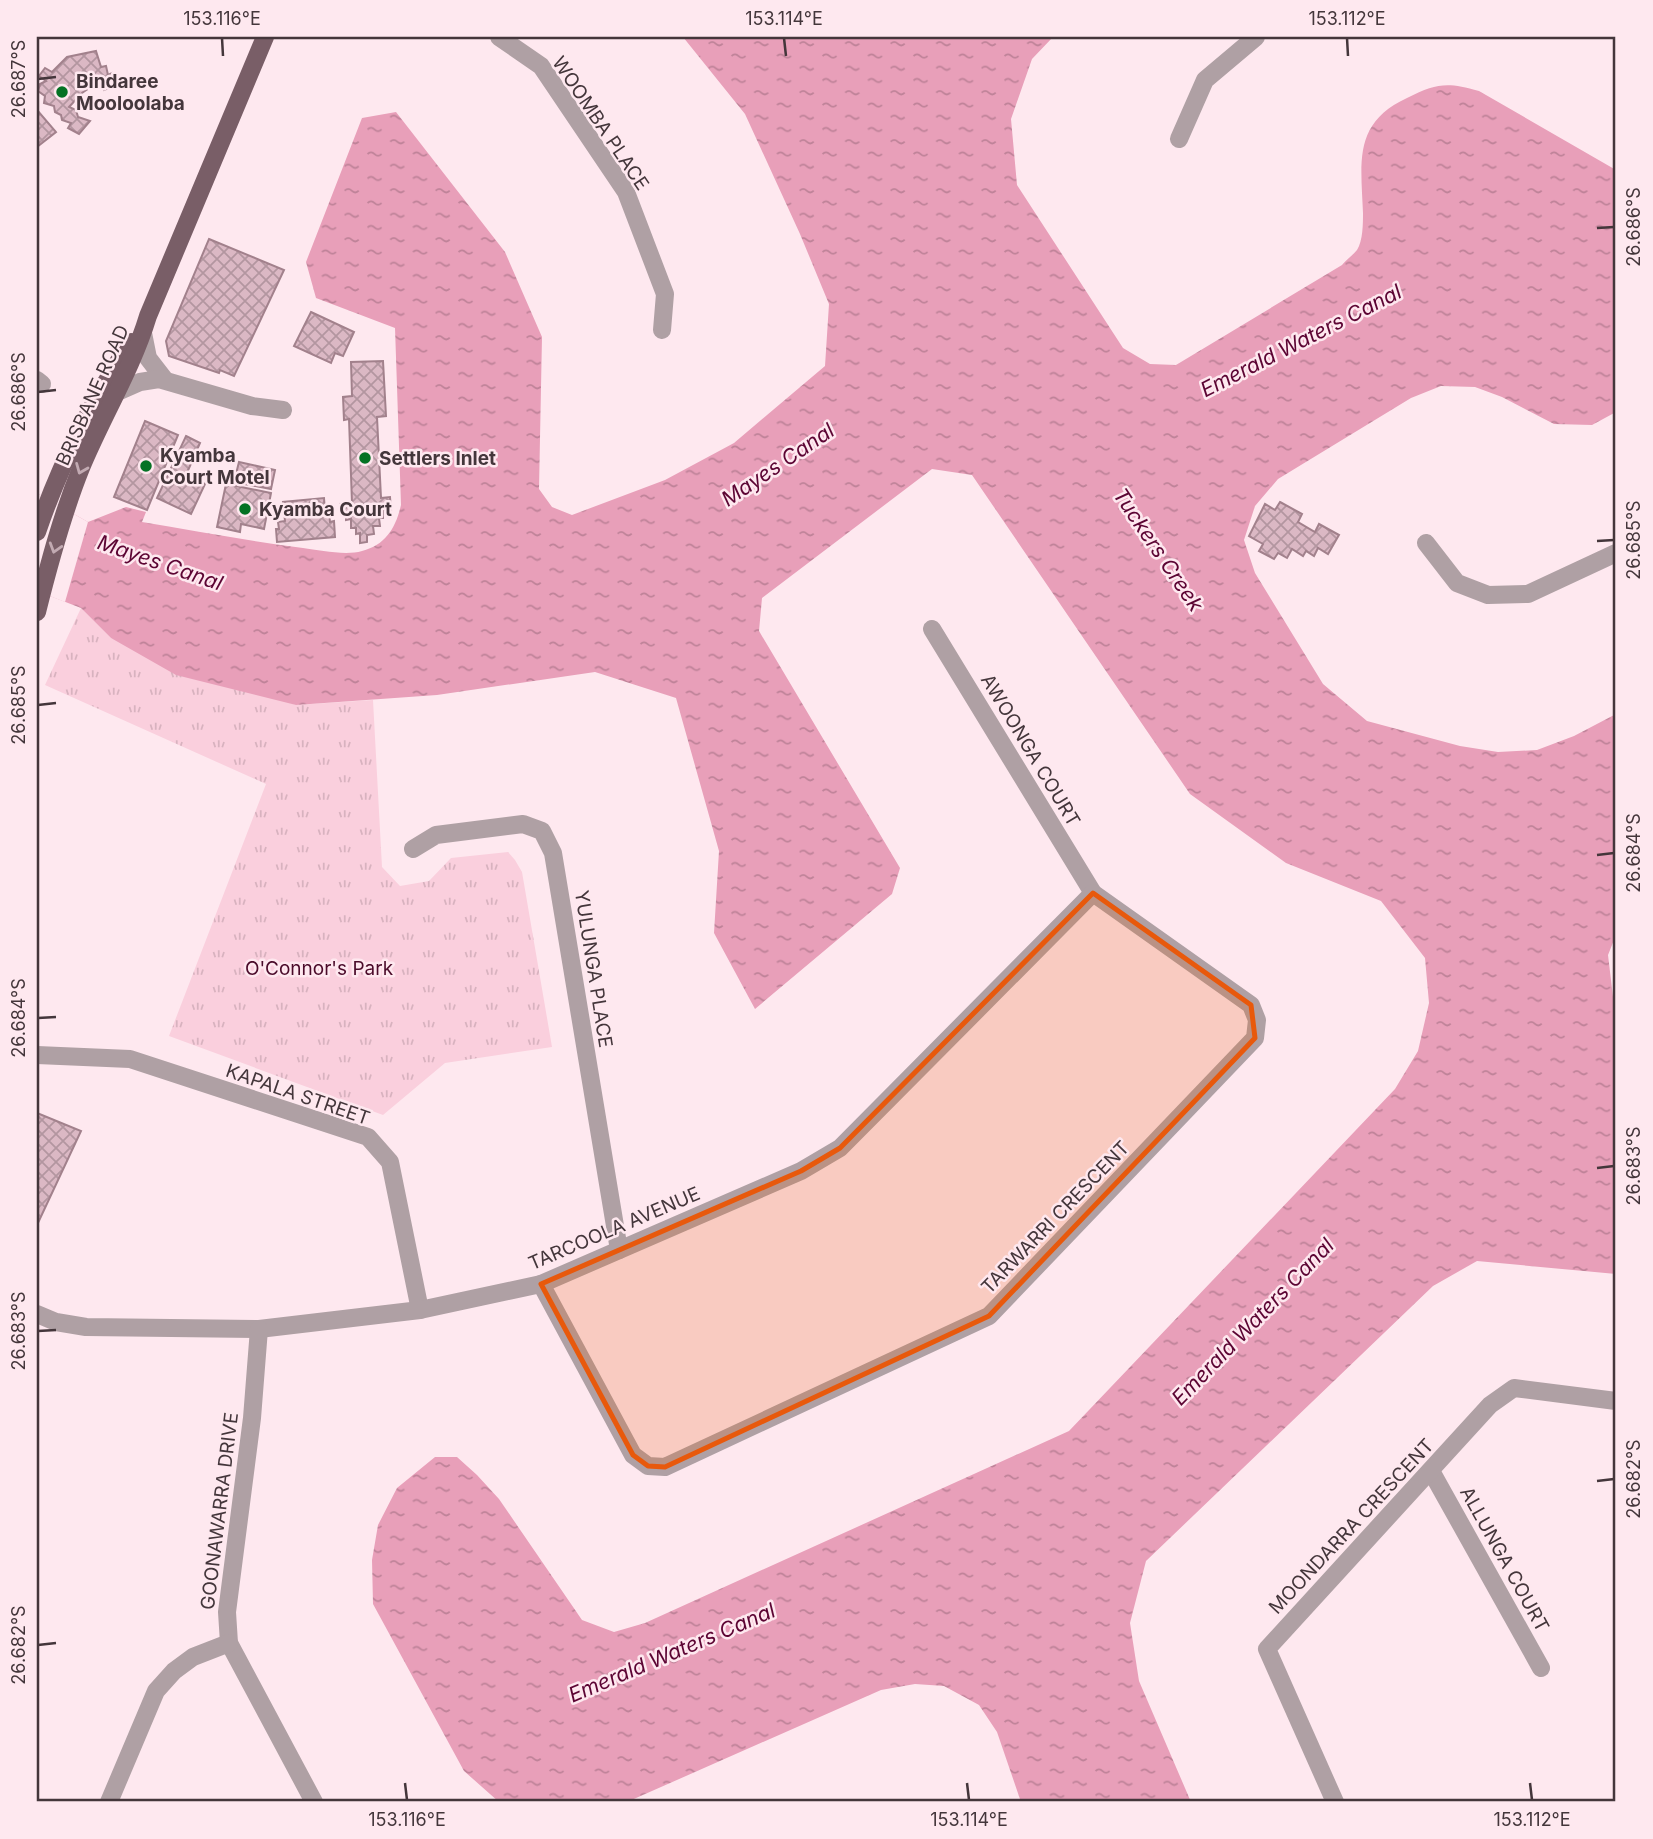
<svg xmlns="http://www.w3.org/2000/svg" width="1653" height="1839" font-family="Inter,sans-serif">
  <defs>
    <pattern id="grass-tufts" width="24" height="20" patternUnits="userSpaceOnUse" patternTransform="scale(1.75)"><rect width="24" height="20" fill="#facfdd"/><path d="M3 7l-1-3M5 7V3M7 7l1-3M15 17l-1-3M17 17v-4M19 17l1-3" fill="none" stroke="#d8b2bf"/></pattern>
    <pattern id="water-ripples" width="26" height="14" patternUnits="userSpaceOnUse" patternTransform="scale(1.75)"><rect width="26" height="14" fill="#e89fb9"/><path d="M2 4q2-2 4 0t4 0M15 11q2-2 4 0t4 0" fill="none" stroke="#be8298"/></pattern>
    <pattern id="building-cross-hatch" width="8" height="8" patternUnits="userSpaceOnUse" patternTransform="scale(1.75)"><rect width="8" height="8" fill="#dbb8c4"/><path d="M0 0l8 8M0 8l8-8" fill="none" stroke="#b396a0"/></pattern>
  </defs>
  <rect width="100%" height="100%" fill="#fee8ef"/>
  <!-- grass -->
  <polygon fill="url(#grass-tufts)" points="81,608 111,638 296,705 373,700 382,867 400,886 429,881 451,858 508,852 515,860 522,872 552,1047 445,1063 383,1115 169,1036 266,784 45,685"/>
  <!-- water -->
  <path fill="url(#water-ripples)" d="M683,37H1053L1032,59L1011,119L1017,185L1123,348L1150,364L1176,365L1342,265C1346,260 1353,255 1357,250C1363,241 1363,223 1363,213C1361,162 1353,123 1407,98C1437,83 1447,82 1479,91L1616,170V412L1592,425L1554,424L1502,397L1475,387L1441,386L1411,398L1278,479L1255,506L1244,540L1255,573L1323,684L1367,721L1460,746L1498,752L1537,750L1574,736L1616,714V935L1608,955L1616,1022V1274L1477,1261L1433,1286L1146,1561L1130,1623L1139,1681L1191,1802H1021L997,1732L979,1705L944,1686L915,1684L881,1690L627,1802H499L464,1771L373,1604L372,1560L378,1525L397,1488L435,1457H457L477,1475L499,1499L582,1620L614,1632L645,1623L1069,1431L1395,1089L1418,1051L1429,1003L1425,958L1381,901L1286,863L1190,794L972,475L932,469L762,598L759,631L900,868L892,894L755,1009L714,933L719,851L676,698L595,672L437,695L296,705L176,675L111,638L81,608L37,591V493L88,522L126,507L146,512L142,522C195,531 249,541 303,548C320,550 345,556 362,551C386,545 396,527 401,505L395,328L316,298L306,262L362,118L396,112L505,252L542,337L539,489L552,507L572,515L665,480L734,443L825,366L829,304L800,234L745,114Z"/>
  <!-- pier -->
  <polygon fill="#fee8ef" points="37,493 88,522 65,602 37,591"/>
  <!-- building -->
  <g fill="url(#building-cross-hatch)" stroke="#a2818c" stroke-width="2">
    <polygon points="96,51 101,67 106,66 108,75 112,73 117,85 104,90 101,80 82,93 69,107 76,110 78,117 90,121 79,134 68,128 71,123 62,120 61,115 55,112 54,106 44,103 45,96 38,91 40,84 46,81 39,76 45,68 52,72 67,57"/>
    <polygon points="37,110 56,132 37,147"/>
    <polygon points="209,239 284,270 234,376 220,370 219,373 169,356 166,341"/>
    <polygon points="311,312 354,332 343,356 335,353 331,363 294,346"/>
    <polygon points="383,361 386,416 377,417 381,498 390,497 391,510 383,510 383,518 379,518 380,526 373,526 374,534 367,535 367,542 360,543 360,533 356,534 356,528 351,528 351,519 346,520 346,512 340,512 340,504 352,503 349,419 344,420 343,397 352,396 351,362"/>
    <polygon points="145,421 178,435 147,510 114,497"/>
    <polygon points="186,436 200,443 186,475 205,484 191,514 157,498"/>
    <polygon points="239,462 275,470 271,489 234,482"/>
    <polygon points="226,484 271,493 264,529 241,524 240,532 217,527"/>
    <polygon points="324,498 325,512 329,511 330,522 334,521 335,537 277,542 276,529 279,529 278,522 285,521 283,502"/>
    <polygon points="1280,502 1302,514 1298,522 1315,532 1319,524 1339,535 1328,554 1318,548 1314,556 1306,551 1303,556 1292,549 1287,558 1278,553 1274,559 1259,551 1263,544 1249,536 1265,504 1275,510"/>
    <polygon points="37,1113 81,1131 37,1225"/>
  </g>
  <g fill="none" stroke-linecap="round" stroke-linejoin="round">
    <!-- minor -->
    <g stroke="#afa0a4" stroke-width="18">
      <polyline points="499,37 541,66 626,192 665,294 662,330"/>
      <polyline points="1179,139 1205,80 1256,37"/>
      <polyline points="143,333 148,358 165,380"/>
      <polyline points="37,380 42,384"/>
      <polyline points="115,393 140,382 159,379 252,406 283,410"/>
      <polyline points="1426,543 1457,583 1488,595 1528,594 1616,553"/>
      <polyline points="413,849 436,835 523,824 542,831 553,853 619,1250"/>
      <polyline points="37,1055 130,1059 368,1137 390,1162 420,1310"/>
      <polyline points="541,1284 633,1455 648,1466 665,1467 989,1316 1255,1038 1257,1020 1251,1005 1093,893 932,629"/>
      <polyline points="37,1314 56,1322 86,1327 259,1329 420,1310 541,1284 801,1171 840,1148 1093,893"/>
      <polyline points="259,1329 252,1418 227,1612 229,1643 314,1802"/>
      <polyline points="1431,1471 1541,1668"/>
      <polyline points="109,1802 156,1691 174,1671 193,1657 229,1643"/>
      <polyline points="1335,1802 1267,1649 1490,1405 1514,1388 1616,1401"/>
    </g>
    <!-- primary -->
    <g stroke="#795e67" stroke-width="18">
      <path d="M37,532C61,462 91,403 131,342"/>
      <path d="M37,612C49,564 62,515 81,468C102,417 132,369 148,316L265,37"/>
    </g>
  </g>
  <!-- one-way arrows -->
  <defs><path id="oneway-chevron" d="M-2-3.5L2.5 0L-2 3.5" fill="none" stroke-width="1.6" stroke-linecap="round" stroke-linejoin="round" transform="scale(1.75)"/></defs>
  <g stroke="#c2aab2">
    <use href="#oneway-chevron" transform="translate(81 469) rotate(112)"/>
    <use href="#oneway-chevron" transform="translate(55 548) rotate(107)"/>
  </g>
  <!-- marked area -->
  <path fill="#e8590c" fill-opacity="0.2" stroke="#e8590c" stroke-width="5" stroke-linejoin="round" d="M1093,893L1251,1005L1255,1038L989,1316L665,1467L648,1466L633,1455L541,1284L801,1171L840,1148Z"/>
  <!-- ticks -->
  <path fill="none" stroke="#44363b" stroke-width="2.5" d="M222,38L223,56M784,38L786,56M1347,38L1348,56M38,79L56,77M1597,228L1614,227M38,392L56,390M1597,541L1614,540M38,705L56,703M1597,855L1614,853M38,1018L56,1017M1597,1168L1614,1166M38,1331L56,1330M1597,1481L1614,1479M38,1645L56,1643M405,1783L407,1800M967,1783L969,1800M1530,1783L1532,1800"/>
  <!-- markers -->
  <g fill="#047224" stroke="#fee8ef" stroke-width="2.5">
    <circle cx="62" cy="92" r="7"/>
    <circle cx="365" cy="458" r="7"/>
    <circle cx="146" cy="466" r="7"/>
    <circle cx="245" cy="509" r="7"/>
  </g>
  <g text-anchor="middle" stroke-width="5" stroke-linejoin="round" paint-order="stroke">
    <!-- poi labels -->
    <g font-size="19" font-weight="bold" fill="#44363b" stroke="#fee8ef" text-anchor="start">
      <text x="76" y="88">Bindaree<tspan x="76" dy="22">Mooloolaba</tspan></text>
      <text x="160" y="462">Kyamba<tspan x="160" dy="22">Court Motel</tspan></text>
      <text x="379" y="465">Settlers Inlet</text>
      <text x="259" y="516">Kyamba Court</text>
    </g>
    <!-- street labels -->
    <g font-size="19" fill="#44363b" stroke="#fee8ef">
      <text transform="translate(601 123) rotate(56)" y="7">WOOMBA PLACE</text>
      <text transform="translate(92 395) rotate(-66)" y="7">BRISBANE ROAD</text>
      <text transform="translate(1031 750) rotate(59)" y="7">AWOONGA COURT</text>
      <text transform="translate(594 969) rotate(81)" y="7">YULUNGA PLACE</text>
      <text transform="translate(298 1094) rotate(19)" y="7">KAPALA STREET</text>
      <text transform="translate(1055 1217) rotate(-46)" y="7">TARWARRI CRESCENT</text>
      <text transform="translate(614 1228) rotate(-23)" y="7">TARCOOLA AVENUE</text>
      <text transform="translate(219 1511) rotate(-83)" y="7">GOONAWARRA DRIVE</text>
      <text transform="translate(1351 1526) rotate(-47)" y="7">MOONDARRA CRESCENT</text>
      <text transform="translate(1505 1559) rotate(61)" y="7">ALLUNGA COURT</text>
    </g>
    <!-- park labels -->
    <g font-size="19" fill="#4b0b2a" stroke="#fee8ef">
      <text x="319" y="975">O'Connor's Park</text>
    </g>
    <!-- water labels -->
    <g font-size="21" font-style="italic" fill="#5c0433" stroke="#fee8ef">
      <text transform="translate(1301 341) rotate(-27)" y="7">Emerald Waters Canal</text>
      <text transform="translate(778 465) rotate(-34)" y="7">Mayes Canal</text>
      <text transform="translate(1158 550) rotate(56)" y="7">Tuckers Creek</text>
      <text transform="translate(160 563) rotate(19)" y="7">Mayes Canal</text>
      <text transform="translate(1253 1322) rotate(-46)" y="7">Emerald Waters Canal</text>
      <text transform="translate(672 1653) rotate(-23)" y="7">Emerald Waters Canal</text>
    </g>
  </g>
  <!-- border -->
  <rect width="1653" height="1839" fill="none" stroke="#fee8ef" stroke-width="77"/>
  <rect x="38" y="38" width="1576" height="1762" fill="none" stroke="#44363b" stroke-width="2.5"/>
  <g font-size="18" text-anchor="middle" fill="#44363b">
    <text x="222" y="25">153.116°E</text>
    <text x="784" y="25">153.114°E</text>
    <text x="1347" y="25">153.112°E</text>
    <text transform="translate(19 79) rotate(-90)" y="6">26.687°S</text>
    <text transform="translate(1634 227) rotate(-90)" y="6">26.686°S</text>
    <text transform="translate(19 392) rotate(-90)" y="6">26.686°S</text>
    <text transform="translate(1634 540) rotate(-90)" y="6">26.685°S</text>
    <text transform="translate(19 705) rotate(-90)" y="6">26.685°S</text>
    <text transform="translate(1634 853) rotate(-90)" y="6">26.684°S</text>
    <text transform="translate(19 1018) rotate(-90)" y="6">26.684°S</text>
    <text transform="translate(1634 1166) rotate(-90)" y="6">26.683°S</text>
    <text transform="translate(19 1331) rotate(-90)" y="6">26.683°S</text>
    <text transform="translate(1634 1479) rotate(-90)" y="6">26.682°S</text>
    <text transform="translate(19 1645) rotate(-90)" y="6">26.682°S</text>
    <text x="407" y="1826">153.116°E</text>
    <text x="969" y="1826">153.114°E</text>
    <text x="1532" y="1826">153.112°E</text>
  </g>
</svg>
